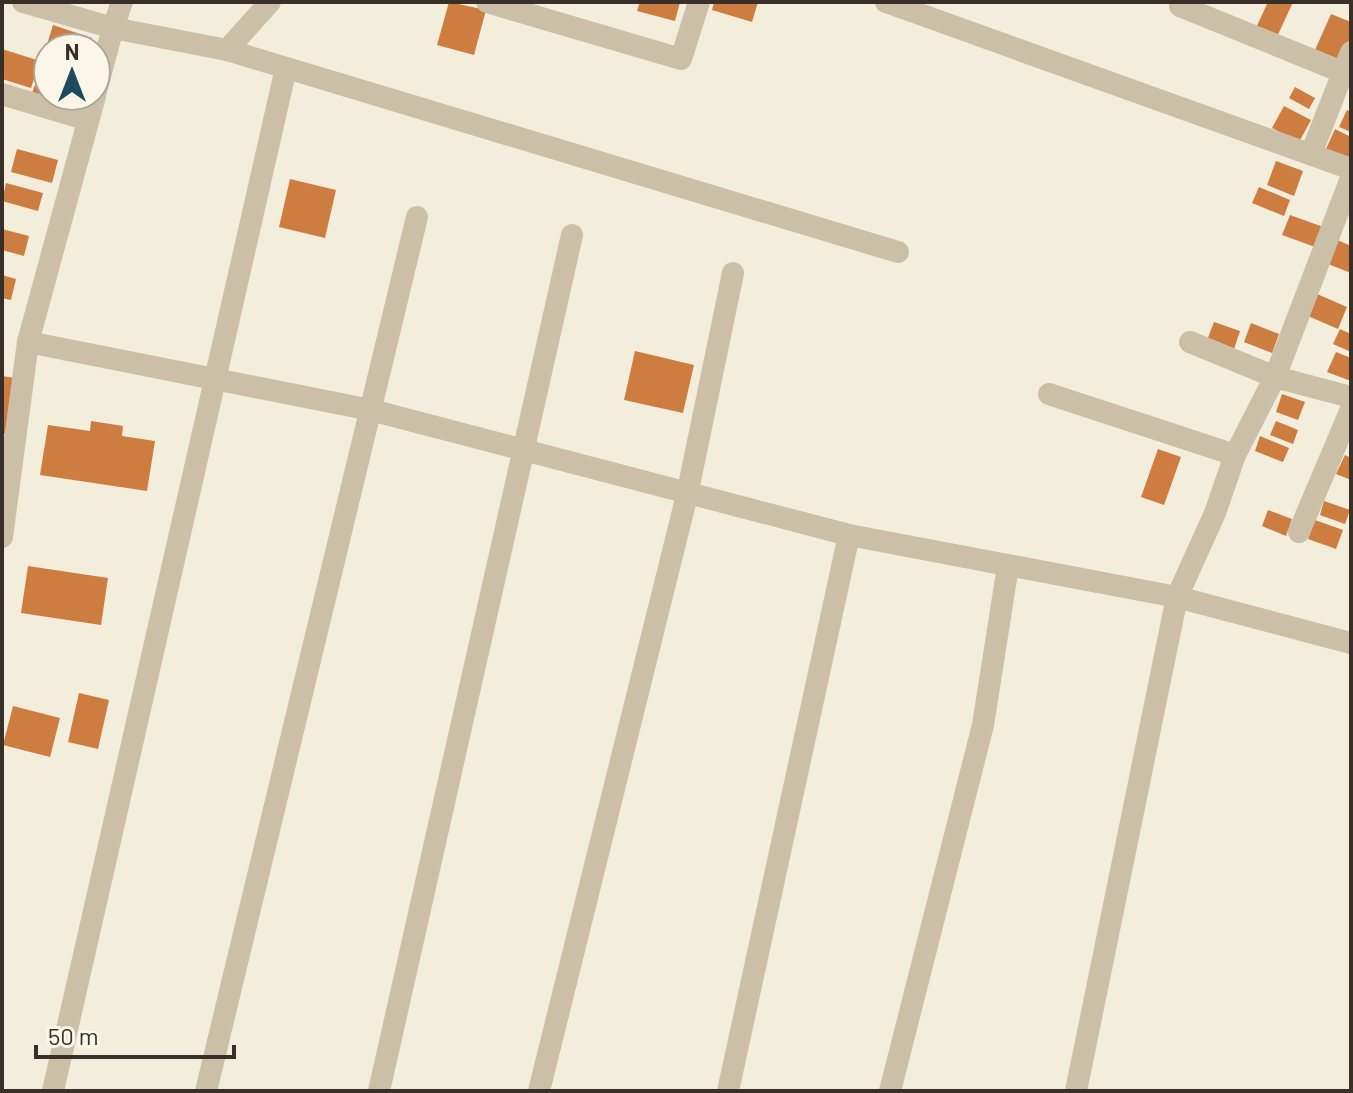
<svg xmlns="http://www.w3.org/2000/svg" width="1353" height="1093" font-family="Barlow,sans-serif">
  <rect width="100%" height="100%" fill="#f3eddc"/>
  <!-- building -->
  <g fill="#cd7d40">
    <polygon points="449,2 486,10 474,55 437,45"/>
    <polygon points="640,2 680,2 675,21 637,11"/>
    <polygon points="714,2 758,2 752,22 712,10"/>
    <polygon points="1268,2 1293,2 1276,39 1255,30"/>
    <polygon points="1331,14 1351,22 1351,40 1342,61 1315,50"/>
    <polygon points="53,25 92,38 89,48 46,48"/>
    <polygon points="2,49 40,61 31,88 2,79"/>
    <polygon points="42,66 48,68 48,96 78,96 73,108 32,93"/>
    <polygon points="1295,87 1315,98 1309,109 1289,98"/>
    <polygon points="1284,106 1311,120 1299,142 1272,128"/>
    <polygon points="1347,110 1351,112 1351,132 1339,127"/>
    <polygon points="1335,129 1351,137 1351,160 1326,149"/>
    <polygon points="17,149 58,160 52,183 11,172"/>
    <polygon points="1276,161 1303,171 1294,196 1267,185"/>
    <polygon points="290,179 336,190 325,238 279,227"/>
    <polygon points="6,183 43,193 38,211 2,201"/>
    <polygon points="1259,187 1290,200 1284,216 1252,203"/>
    <polygon points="1290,215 1326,228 1318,248 1282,235"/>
    <polygon points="2,229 29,236 24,256 2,250"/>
    <polygon points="1333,238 1351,246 1351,273 1323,262"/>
    <polygon points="2,275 16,279 11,300 2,298"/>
    <polygon points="1317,294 1347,307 1338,329 1308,316"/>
    <polygon points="1214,322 1240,331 1234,349 1207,340"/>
    <polygon points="1251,323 1279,334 1272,353 1244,342"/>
    <polygon points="1340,329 1351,334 1351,352 1333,344"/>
    <polygon points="635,351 694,365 683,413 624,400"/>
    <polygon points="1336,352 1351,358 1351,381 1327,372"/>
    <polygon points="2,376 15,378 6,434 2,433"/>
    <polygon points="1282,394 1305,402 1298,420 1276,412"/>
    <polygon points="91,421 123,426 122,436 155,441 147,491 40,475 48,425 90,431"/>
    <polygon points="1276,421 1298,430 1293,444 1270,435"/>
    <polygon points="1260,436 1289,448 1283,462 1255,451"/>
    <polygon points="1158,449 1181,457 1164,505 1141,497"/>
    <polygon points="1345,455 1351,458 1351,480 1336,474"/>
    <polygon points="1324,501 1350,510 1345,524 1320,515"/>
    <polygon points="1268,510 1292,519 1286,536 1262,526"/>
    <polygon points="1315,520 1343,530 1336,549 1308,539"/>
    <polygon points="28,566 108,578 101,625 21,613"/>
    <polygon points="79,693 109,700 98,749 68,742"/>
    <polygon points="13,706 60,718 50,757 3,745"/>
  </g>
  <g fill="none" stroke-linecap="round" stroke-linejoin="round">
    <!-- minor -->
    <g stroke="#ccbfa7" stroke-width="22">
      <polyline points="23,2 113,28 96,91"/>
      <polyline points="122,2 113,28 227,50 270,2"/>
      <polyline points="487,2 681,59 699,2"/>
      <polyline points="886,2 1351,169"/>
      <polyline points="1180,6 1342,72"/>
      <polyline points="227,50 898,252"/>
      <polyline points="2,94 88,120"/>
      <polyline points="95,96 28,342 371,410 849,535 1177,597 1351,643"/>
      <polyline points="1311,154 1351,52"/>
      <polyline points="1190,342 1275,377 1351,397"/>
      <polyline points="1049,394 1235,455"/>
      <polyline points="1299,532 1351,409"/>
      <polyline points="2,537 28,342"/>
      <polyline points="53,1091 286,68"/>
      <polyline points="206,1091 417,217"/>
      <polyline points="379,1091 572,235"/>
      <polyline points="539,1091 687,495 733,273"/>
      <polyline points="728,1091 849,535"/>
      <polyline points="890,1091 983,725 1008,566"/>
      <polyline points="1076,1091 1177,597 1215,513 1235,455 1275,377 1351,178"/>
    </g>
  </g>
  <!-- border -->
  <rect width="1353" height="1093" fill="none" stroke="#383028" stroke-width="8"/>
  <!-- north arrow -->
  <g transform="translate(72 72)"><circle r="38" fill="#fbf6e8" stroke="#ada79b" stroke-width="2"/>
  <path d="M0-6L14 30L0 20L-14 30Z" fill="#1b4b5d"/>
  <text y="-12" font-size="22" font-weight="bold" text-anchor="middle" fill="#383028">N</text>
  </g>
  <!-- scale -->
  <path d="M36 1045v12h198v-12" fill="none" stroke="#383028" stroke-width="4"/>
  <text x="48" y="1045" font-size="24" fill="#383028" stroke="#fbf6e8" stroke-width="6" paint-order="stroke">50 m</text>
</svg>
